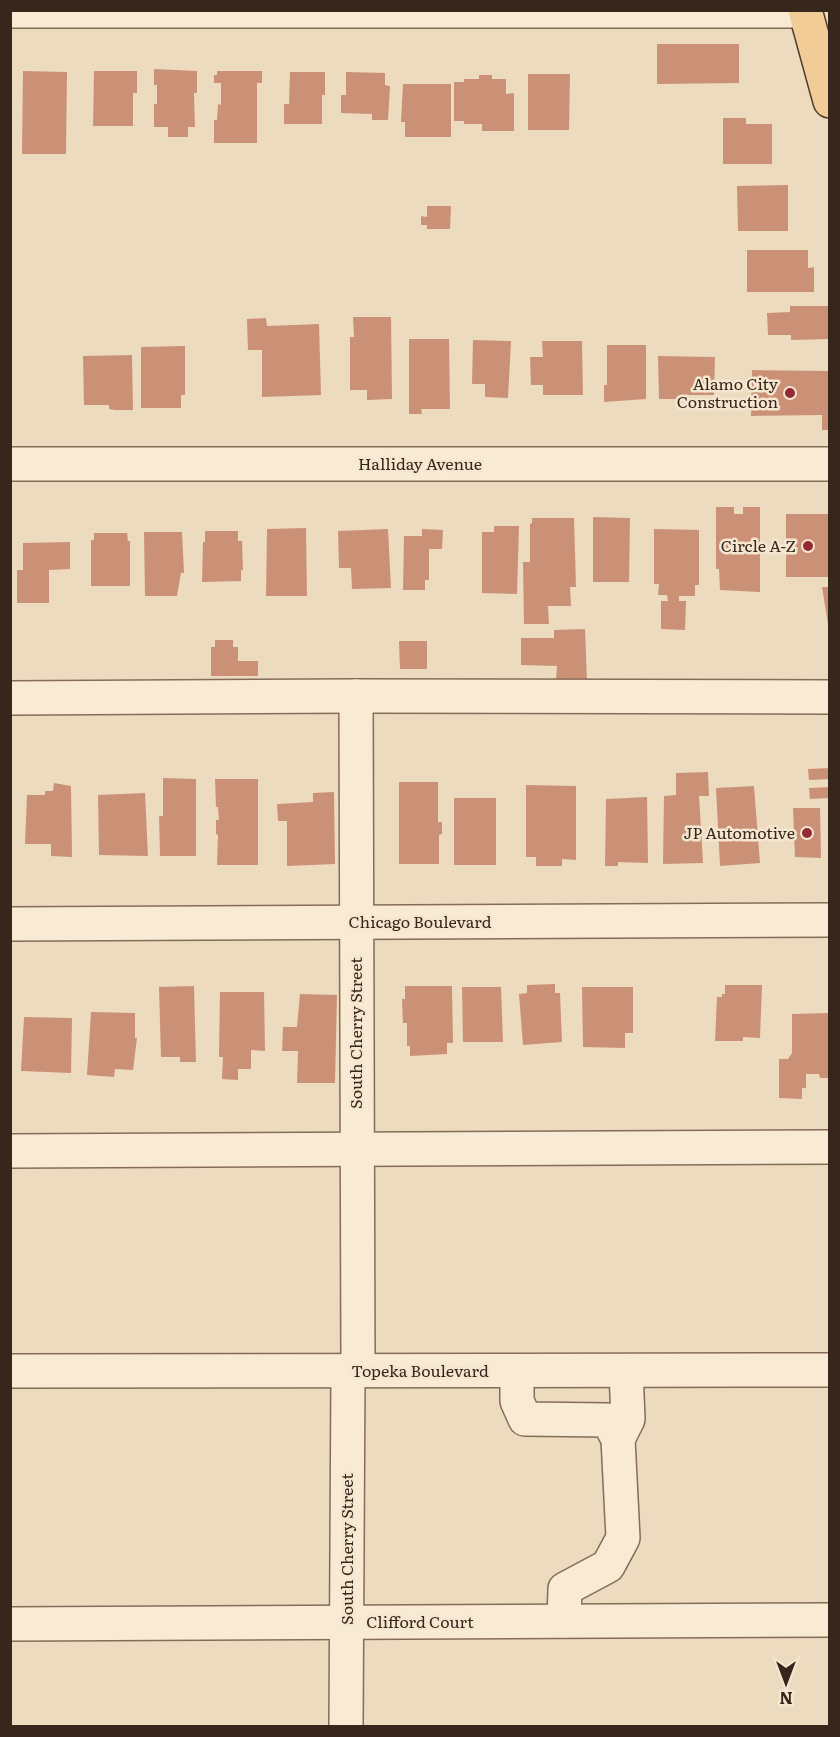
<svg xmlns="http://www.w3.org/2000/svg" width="840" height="1737" font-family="Literata,serif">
  <rect width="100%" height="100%" fill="#eddbc0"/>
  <!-- building -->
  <g fill="#cb9176">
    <polygon points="657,44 739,44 739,83 657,84"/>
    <polygon points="154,69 197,71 197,93 194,93 195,127 188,127 188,137 168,137 168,127 154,127 154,104 157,104 157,85 154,85"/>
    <polygon points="23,71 67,72 66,154 22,154"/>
    <polygon points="94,71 137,71 137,93 133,93 133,126 93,126"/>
    <polygon points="217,71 262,71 262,83 257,83 257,143 214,143 214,120 217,120 218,104 221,105 221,83 214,83 214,75 217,75"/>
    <polygon points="290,72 325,72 325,95 322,95 322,124 284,124 284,104 289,104"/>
    <polygon points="346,72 385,73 385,85 390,86 388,120 372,120 372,114 341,113 341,95 346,95"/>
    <polygon points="528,74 570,74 569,130 528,130"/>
    <polygon points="479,75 492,75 492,79 506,79 506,94 514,93 514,131 482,131 482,124 464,124 464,121 454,121 454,82 464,82 464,79 479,79"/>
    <polygon points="403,84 451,84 451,137 405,137 405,122 401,122"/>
    <polygon points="723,118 746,118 746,124 772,124 772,164 723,164"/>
    <polygon points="788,185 788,231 738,231 737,186"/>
    <polygon points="427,206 451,206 450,229 427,229 427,225 421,225 421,216 427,217"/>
    <polygon points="747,250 808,250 808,268 814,267 814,292 747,292"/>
    <polygon points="790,306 830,306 830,339 791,340 791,335 768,335 767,313 790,312"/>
    <polygon points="353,317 391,317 392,399 367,400 367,390 350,390 350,337 354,337"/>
    <polygon points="266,318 267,326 319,324 321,395 262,397 262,350 248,350 247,319"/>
    <polygon points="409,339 449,339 450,409 421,409 422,414 409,414"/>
    <polygon points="473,340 511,341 508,398 485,397 485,384 472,384"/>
    <polygon points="542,341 582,341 583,395 543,395 543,385 531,385 530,357 543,357"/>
    <polygon points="607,345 646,345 646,399 604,402 604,385 607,385"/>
    <polygon points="185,346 185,395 181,395 181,408 141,408 141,347"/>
    <polygon points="132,355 133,410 115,410 109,409 109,405 84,405 83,356"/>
    <polygon points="658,356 715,357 714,395 688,395 688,399 659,399"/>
    <polygon points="752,370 830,371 830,430 822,430 822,415 751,416"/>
    <polygon points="716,507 734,507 734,514 743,514 743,507 760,507 760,592 720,590 719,569 716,569"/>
    <rect x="786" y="514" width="44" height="63"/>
    <polygon points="593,517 630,518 629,582 593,582"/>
    <polygon points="532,518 574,518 576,587 570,587 571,606 548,606 549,624 524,624 523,562 530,562 530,524 532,523"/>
    <polygon points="494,526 519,526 517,594 482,593 482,532 494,532"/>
    <polygon points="306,528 307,596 266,596 267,529"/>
    <polygon points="388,529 391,588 352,589 351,568 339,568 338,531"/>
    <polygon points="422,529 443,530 442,549 429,549 429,580 425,580 425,590 403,590 404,536 422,536"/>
    <polygon points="654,529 699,530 699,585 695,585 695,596 679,596 679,601 686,601 685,630 661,629 661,601 668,601 667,595 658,595 659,584 654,584"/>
    <polygon points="205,531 238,531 238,541 242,541 243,570 241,570 241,581 202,582 203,542 205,542"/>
    <polygon points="144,532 182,532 184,573 181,573 177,596 145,596"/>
    <polygon points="94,533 127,533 128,541 130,541 130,586 91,586 91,540 94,540"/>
    <polygon points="70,542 70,569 49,570 49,603 17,603 17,570 23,570 23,543"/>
    <polygon points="822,587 830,587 830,624 828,624"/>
    <polygon points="585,629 587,681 556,681 557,666 521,665 521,638 554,638 554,630"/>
    <polygon points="215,640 233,640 233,647 238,647 238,661 258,661 258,676 211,676 211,647 215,647"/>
    <polygon points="399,641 427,641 427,669 400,669"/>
    <polygon points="830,768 830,779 809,780 808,769"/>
    <polygon points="708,772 709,796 699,796 703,863 663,864 664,796 676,795 676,773"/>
    <polygon points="163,778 196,779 196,856 160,856 159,816 163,816"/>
    <polygon points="215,779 258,779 258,865 217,865 218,835 216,834 216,820 219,820 218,807 216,807"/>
    <polygon points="399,782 438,782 438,822 442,822 442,834 439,835 439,864 399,864"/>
    <polygon points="54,783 71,786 72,857 51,856 51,844 25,844 27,795 45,795 45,791 53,791"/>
    <polygon points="526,785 576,786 576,860 562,859 562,866 536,866 536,857 526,857"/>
    <polygon points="754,786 760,863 720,866 716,788"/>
    <polygon points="830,787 830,798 810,799 809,788"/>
    <polygon points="334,792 335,864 287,866 287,821 278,821 277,804 313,802 313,793"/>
    <polygon points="145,793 148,856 99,855 98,795"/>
    <polygon points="647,797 648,863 618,862 618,866 605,866 606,799"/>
    <rect x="454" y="798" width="42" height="67"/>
    <polygon points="793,808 820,808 821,858 795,857"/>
    <polygon points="555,984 555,993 560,993 562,1042 523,1045 519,994 527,993 527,985"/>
    <polygon points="725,985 762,985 760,1038 743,1037 743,1041 715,1041 717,997 722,997 722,994 725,994"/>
    <polygon points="194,986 196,1062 180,1062 180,1057 161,1057 159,987"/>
    <polygon points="405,986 452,986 453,1043 447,1043 447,1054 410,1056 410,1046 407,1046 407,1023 403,1023 402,999 405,999"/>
    <polygon points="462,987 501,987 503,1042 463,1042"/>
    <polygon points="582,987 633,987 633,1033 625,1033 625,1048 583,1047"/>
    <polygon points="220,992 264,992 265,1051 251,1050 251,1069 238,1069 238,1080 222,1079 223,1057 219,1057"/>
    <polygon points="300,994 337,995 335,1083 297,1083 298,1051 282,1051 283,1027 297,1027"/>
    <polygon points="91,1012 135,1013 135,1038 137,1038 133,1070 115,1069 114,1077 87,1075"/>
    <polygon points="830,1013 830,1078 820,1078 819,1074 806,1074 806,1088 802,1088 802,1099 779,1098 779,1059 788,1059 792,1053 792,1014"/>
    <polygon points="24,1017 72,1018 71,1073 21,1071"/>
  </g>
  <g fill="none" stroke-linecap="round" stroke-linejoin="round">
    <defs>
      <g id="minor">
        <polyline points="10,11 805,11"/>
        <polyline points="10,464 830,464"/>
        <polyline points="356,696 358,1371"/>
        <polyline points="10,698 356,696 830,697"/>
        <polyline points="10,924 830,920"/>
        <polyline points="10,1151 830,1147"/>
        <polyline points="10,1371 830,1370"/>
        <polyline points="517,1371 517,1401 525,1419 608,1420 618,1439 623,1538 608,1566 565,1589 564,1621"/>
        <polyline points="618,1439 628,1419 626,1371"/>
        <polyline points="10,1624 830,1620"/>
        <polyline points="346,1726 348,1371"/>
      </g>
      <polyline id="major" points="805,10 830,101"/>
    </defs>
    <!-- minor casing -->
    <use href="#minor" stroke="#866c58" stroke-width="36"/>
    <!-- major casing -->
    <use href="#major" stroke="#543b2d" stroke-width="36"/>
    <!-- minor -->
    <use href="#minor" stroke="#f8ead3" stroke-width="33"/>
    <!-- major -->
    <use href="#major" stroke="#f1cc97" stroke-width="33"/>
  </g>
  <!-- markers -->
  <g fill="#952934" stroke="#f5e6cf" stroke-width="2">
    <circle cx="790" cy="393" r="6"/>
    <circle cx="808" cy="546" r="6"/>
    <circle cx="807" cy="833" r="6"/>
  </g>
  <g text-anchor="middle" stroke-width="5" stroke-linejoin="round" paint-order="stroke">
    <!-- poi labels -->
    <g font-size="16" fill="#36261c" stroke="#f5e6cf" text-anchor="end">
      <text x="778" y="390">Alamo City<tspan x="778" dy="18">Construction</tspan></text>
      <text x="796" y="552">Circle A-Z</text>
      <text x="795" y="839">JP Automotive</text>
    </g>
    <!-- street labels -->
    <g font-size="16" fill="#36261c" stroke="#f5e6cf">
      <text x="420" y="470">Halliday Avenue</text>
      <text x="420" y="928">Chicago Boulevard</text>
      <text transform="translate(356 1033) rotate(-90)" y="6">South Cherry Street</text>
      <text x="420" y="1377">Topeka Boulevard</text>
      <text transform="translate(347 1549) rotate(-90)" y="6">South Cherry Street</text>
      <text x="420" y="1628">Clifford Court</text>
    </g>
  </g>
  <!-- border -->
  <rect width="840" height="1737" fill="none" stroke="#36261c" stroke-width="24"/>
  <!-- north arrow -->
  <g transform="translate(786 1683) rotate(180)" stroke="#f5e6cf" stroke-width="4.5" paint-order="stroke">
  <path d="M0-4.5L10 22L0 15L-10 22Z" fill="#36261c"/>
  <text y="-9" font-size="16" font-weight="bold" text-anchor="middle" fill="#36261c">N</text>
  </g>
</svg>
